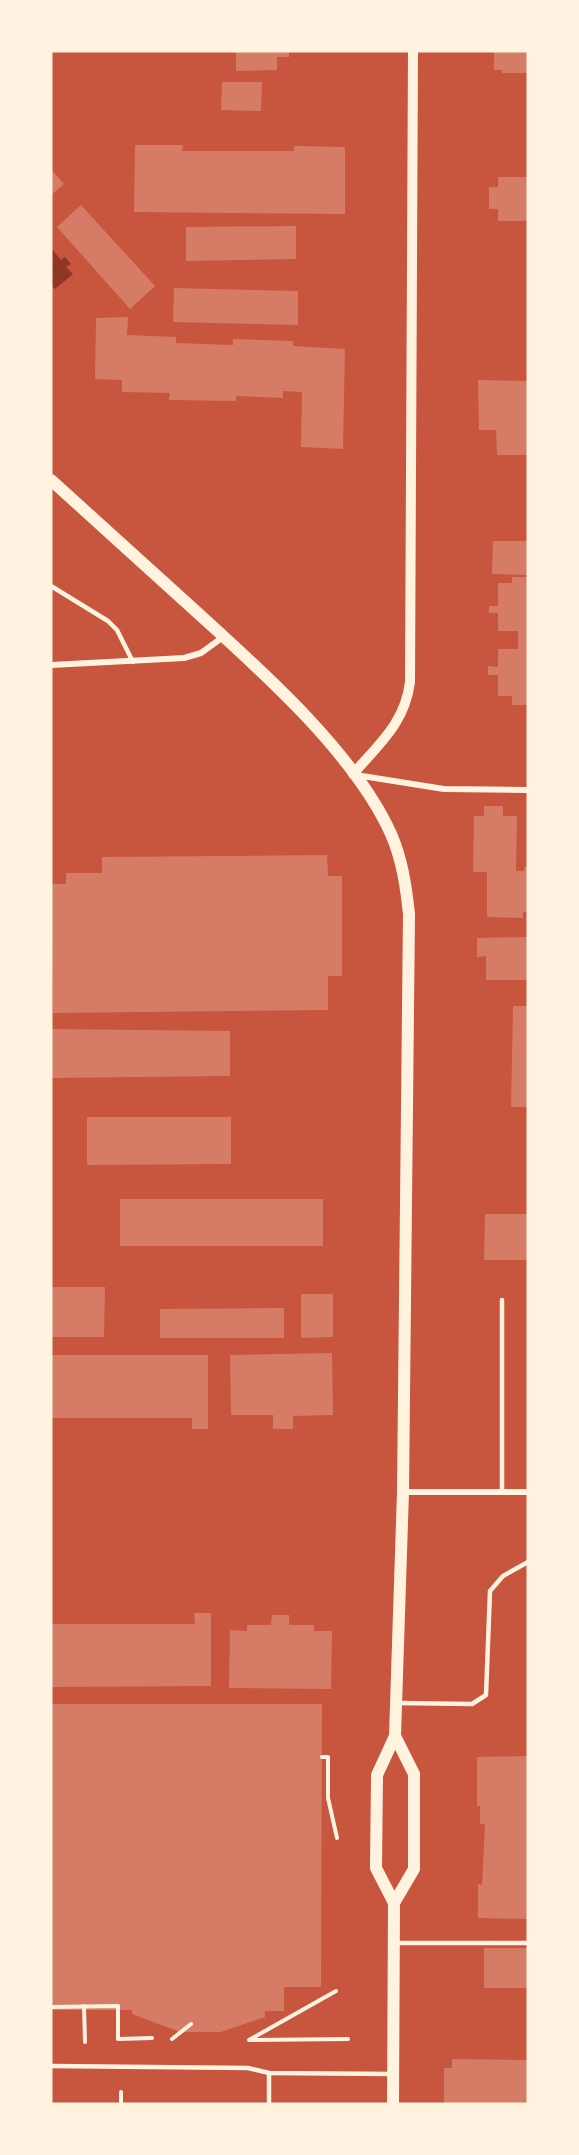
<svg xmlns="http://www.w3.org/2000/svg" width="579" height="2155" font-family="Arial,sans-serif">
  <rect width="100%" height="100%" fill="#c8553d"/>
  <!-- water -->
  <polygon fill="#8f3625" points="51,248 61,260 65,257 71,264 66,267 73,274 55,289 51,285"/>
  <!-- building -->
  <g fill="#d67c66">
    <polygon points="236,51 289,51 289,57 277,57 277,70 236,71"/>
    <polygon points="494,51 528,51 528,73 502,73 502,70 494,70"/>
    <polygon points="222,82 262,82 261,111 221,110"/>
    <polygon points="135,145 183,145 182,151 294,151 294,146 345,147 345,214 134,212"/>
    <polygon points="51,169 64,184 51,195"/>
    <polygon points="498,177 528,177 528,221 498,221 498,209 489,209 489,187 498,187"/>
    <polygon points="81,205 155,286 130,309 57,227"/>
    <polygon points="296,226 296,259 186,261 186,227"/>
    <polygon points="174,288 298,291 298,325 173,322"/>
    <polygon points="128,317 127,335 176,337 176,343 233,345 233,339 293,341 293,346 345,349 343,449 301,447 302,392 283,391 283,398 236,396 236,401 169,400 170,393 122,392 122,380 95,379 96,318"/>
    <polygon points="478,380 528,381 528,455 497,455 496,430 479,430"/>
    <polygon points="493,541 528,541 528,575 492,574"/>
    <polygon points="512,577 528,577 528,705 512,705 512,696 498,696 498,675 488,675 488,666 498,667 498,649 518,649 518,631 498,631 498,613 489,613 489,606 498,606 498,583 512,583"/>
    <polygon points="484,806 503,806 503,816 517,816 516,871 524,871 524,867 528,867 528,912 523,912 523,918 487,917 487,872 473,872 474,816 484,816"/>
    <polygon points="327,855 328,876 342,876 342,976 328,976 328,1010 53,1013 51,884 66,884 66,873 102,873 102,857"/>
    <polygon points="528,937 528,980 486,980 486,956 477,957 477,938"/>
    <polygon points="513,1006 528,1006 528,1107 511,1107"/>
    <polygon points="51,1029 230,1031 230,1076 51,1078"/>
    <polygon points="87,1117 231,1117 231,1164 87,1165"/>
    <rect x="120" y="1199" width="203" height="47"/>
    <polygon points="485,1214 528,1214 528,1260 484,1260"/>
    <polygon points="51,1287 105,1287 104,1337 51,1337"/>
    <polygon points="301,1294 333,1294 333,1337 301,1338"/>
    <polygon points="284,1308 284,1338 160,1338 160,1309"/>
    <polygon points="332,1353 333,1415 293,1416 293,1429 273,1429 273,1415 231,1415 230,1355"/>
    <polygon points="51,1355 208,1355 208,1429 192,1429 192,1418 51,1418"/>
    <polygon points="194,1613 211,1613 211,1686 51,1687 51,1624 195,1624"/>
    <polygon points="272,1615 289,1615 289,1625 314,1625 314,1631 332,1631 331,1689 229,1688 230,1630 247,1631 247,1625 271,1625"/>
    <polygon points="51,1704 322,1704 321,1987 284,1987 284,2011 265,2011 265,2017 221,2032 180,2032 132,2014 132,2010 51,2010"/>
    <polygon points="528,1756 528,1919 478,1918 478,1884 482,1885 485,1824 480,1824 480,1806 477,1806 477,1757"/>
    <rect x="484" y="1948" width="44" height="40"/>
    <polygon points="452,2059 528,2060 528,2104 444,2104 444,2068 452,2068"/>
  </g>
  <g fill="none" stroke-linecap="round" stroke-linejoin="round">
    <!-- path -->
    <g stroke="#fff3e0" stroke-width="4">
      <polyline points="322,1757 328,1757 328,1798 337,1838"/>
      <polyline points="84,2006 85,2042"/>
      <polyline points="51,2007 118,2006 118,2039 152,2038"/>
      <polyline points="172,2039 191,2024"/>
      <polyline points="249,2040 336,1991"/>
      <polyline points="250,2040 348,2039"/>
      <polyline points="121,2092 121,2104"/>
    </g>
    <!-- service -->
    <g stroke="#fff3e0" stroke-width="4.5">
      <polyline points="51,586 108,621 117,630 133,662"/>
      <polyline points="502,1300 502,1492"/>
      <polyline points="398,1703 472,1704 486,1695 490,1591 503,1576 528,1562"/>
      <polyline points="394,1943 528,1943"/>
      <polyline points="51,2066 248,2068 269,2073 393,2074"/>
      <polyline points="269,2073 269,2104"/>
    </g>
    <!-- minor -->
    <g stroke="#fff3e0" stroke-width="6">
      <polyline points="51,665 184,658 201,653 223,637"/>
      <polyline points="356,775 444,789 528,790"/>
      <polyline points="404,1492 528,1492"/>
    </g>
    <!-- tertiary -->
    <path stroke="#fff3e0" stroke-width="10" d="M353,774C379,744 405,723 410,682L413,51"/>
    <!-- secondary -->
    <g stroke="#fff3e0" stroke-width="12">
      <path d="M51,480C101,525 150,570 200,615C264,673 355,754 391,834C402,859 406,886 409,914L403,1492L395,1736L377,1775L376,1868L394,1903L393,2104"/>
      <polyline points="394,1903 414,1869 414,1774 395,1736"/>
    </g>
  </g>
  <!-- border -->
  <rect width="579" height="2155" fill="none" stroke="#fff3e0" stroke-width="105"/>
</svg>
